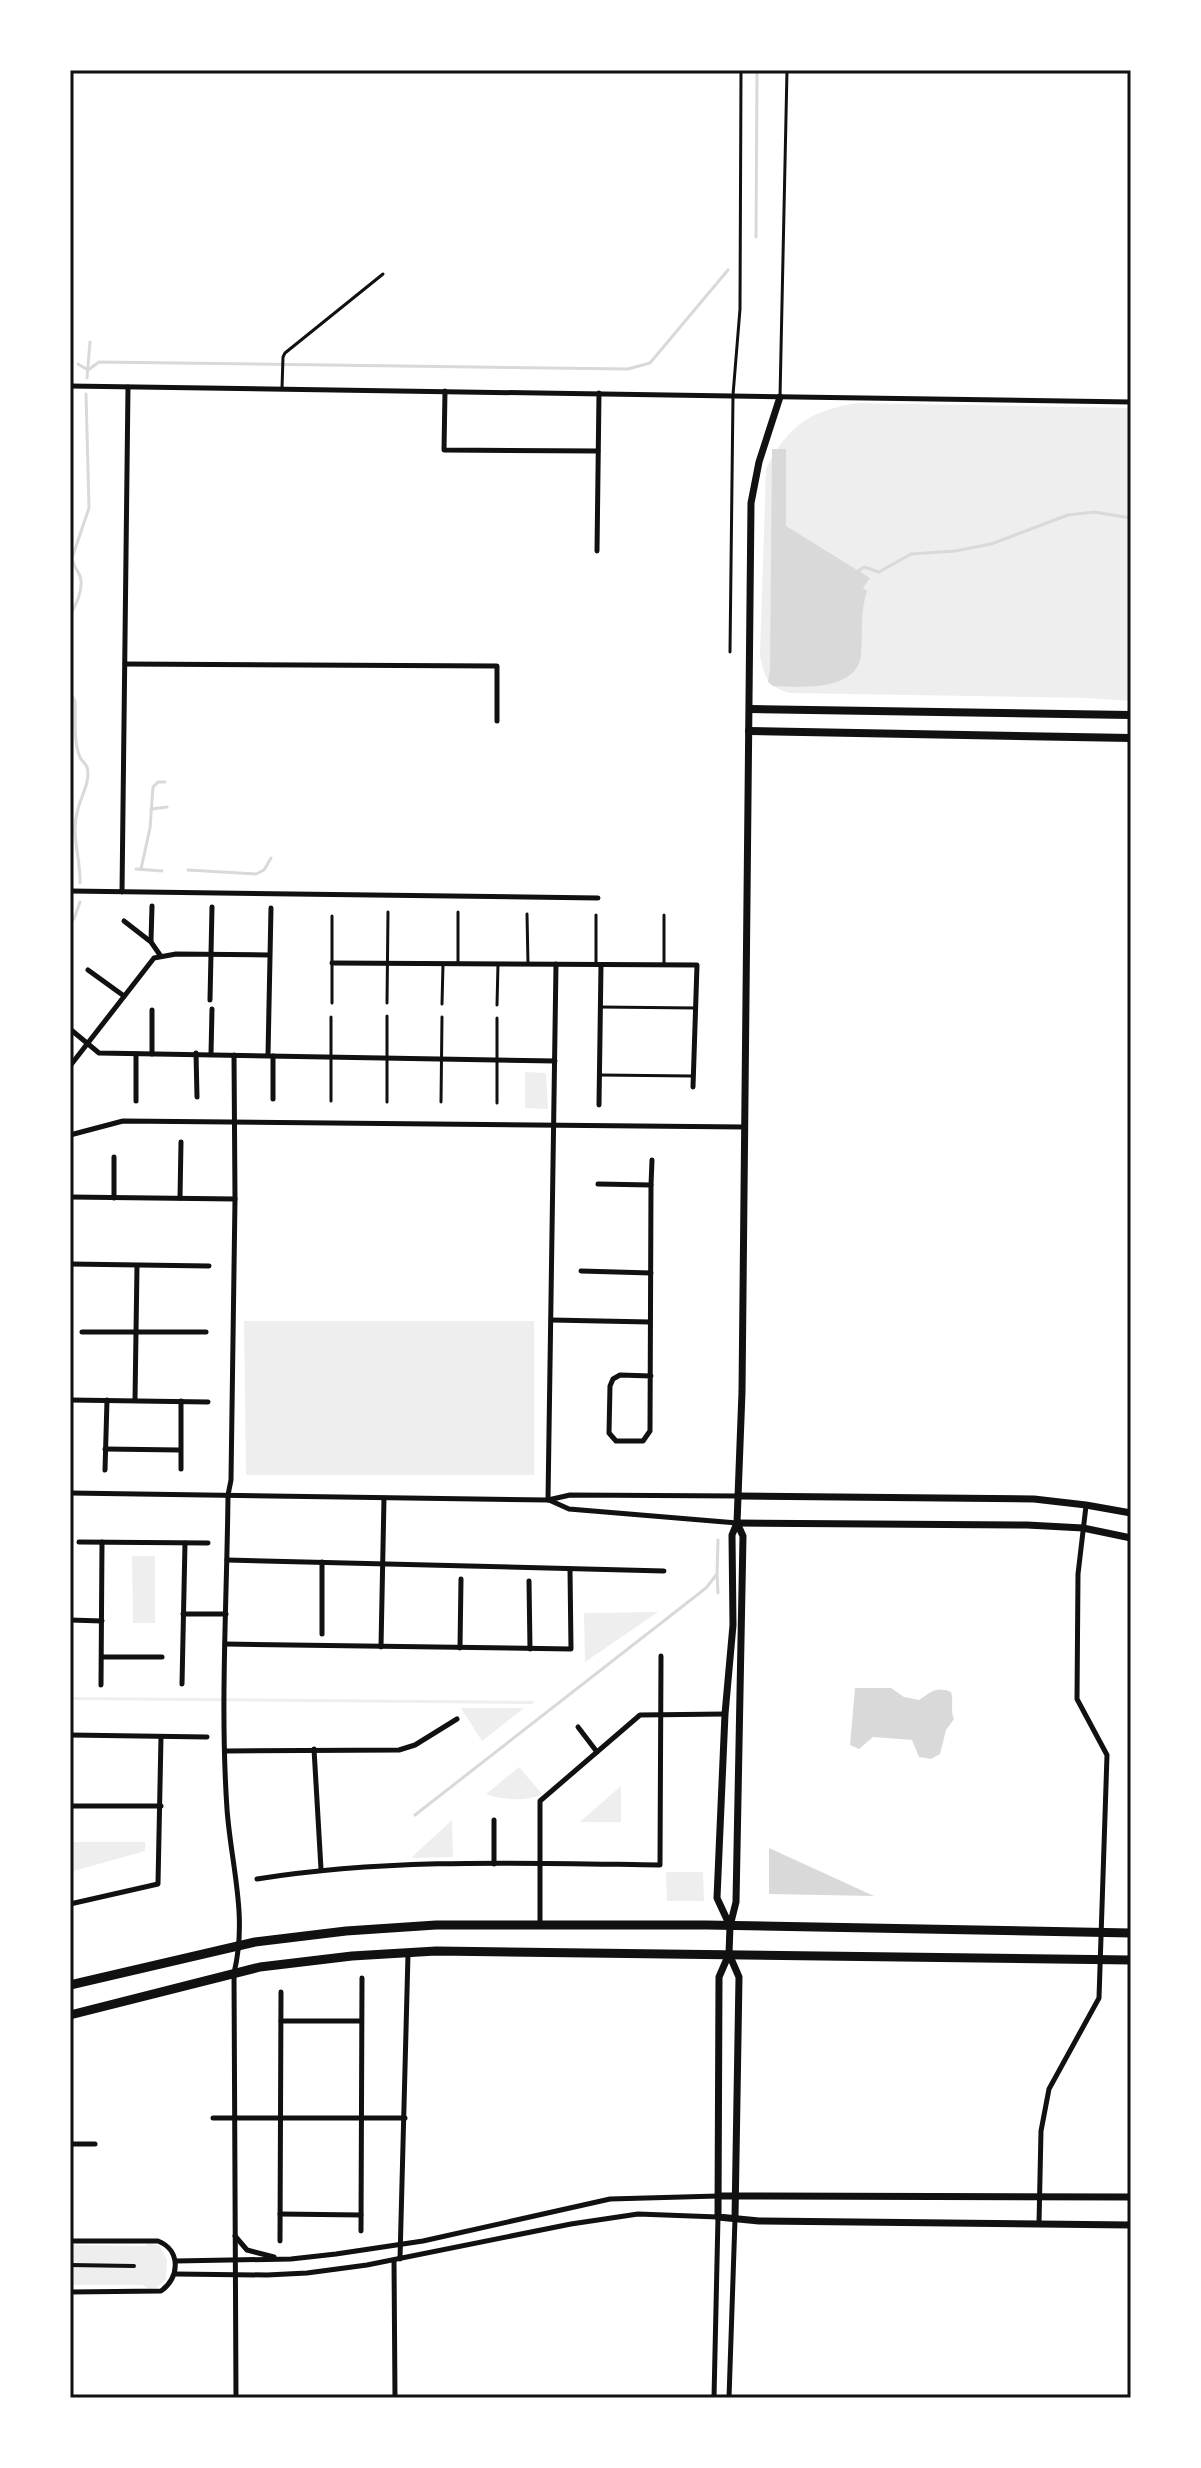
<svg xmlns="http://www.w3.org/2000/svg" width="1201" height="2468" font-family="'Open Sans',sans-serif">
  <rect width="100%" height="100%" fill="#fff"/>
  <!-- green -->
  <g fill="#eee">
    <path d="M857,403L1131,408V701L1085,698L790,693C767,687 765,678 760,656L766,469C788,425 810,411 857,403Z"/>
    <polygon points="525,1072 546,1073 548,1109 525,1108"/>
    <polygon points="244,1321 534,1321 534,1475 246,1475"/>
    <polygon points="132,1556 155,1556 155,1623 133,1623"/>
    <polygon points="658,1612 585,1662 584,1613"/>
    <polygon points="70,1697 535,1701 532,1704 70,1700"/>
    <polygon points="461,1708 524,1708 482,1741"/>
    <path d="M519,1767L542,1794C527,1802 502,1800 486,1794Z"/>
    <polygon points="621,1786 621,1822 580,1822"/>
    <polygon points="452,1820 453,1857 411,1858"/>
    <polygon points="70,1842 145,1842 145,1851 70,1872"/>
    <polygon points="666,1872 703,1872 704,1901 667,1901"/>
    <polygon points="148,2243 160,2246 167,2260 166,2279 156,2288 149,2289 143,2285 70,2285 70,2245 145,2246"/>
  </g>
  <!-- water -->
  <g fill="#d9d9d9">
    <path d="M772,449H786V526L870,578L863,588L867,591C860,612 863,633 861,655C857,692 799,687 773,686L768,682L770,670Z"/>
    <path d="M855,1688H891L904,1697L919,1700C931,1692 937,1686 951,1692C954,1702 950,1710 954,1719L946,1730L940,1754L931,1759L919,1757L912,1740L873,1737L859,1749L850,1745Z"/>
    <polygon points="769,1848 874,1896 769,1894"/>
  </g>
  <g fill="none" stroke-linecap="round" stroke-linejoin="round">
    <!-- stream -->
    <g stroke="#d9d9d9" stroke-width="3">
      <polyline points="756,237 757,70"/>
      <polyline points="78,364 88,370"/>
      <polyline points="88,370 99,362 628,369 650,363 728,270"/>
      <polyline points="87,378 90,342"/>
      <polyline points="857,572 864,567 879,572 911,554 955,551 991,544 1068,515 1094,512 1131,518"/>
      <path d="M70,615C76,605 84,588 80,576C77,569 73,566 72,558L89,508L86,394"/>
      <path d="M70,693L75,701C76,717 73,742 80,757C81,760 85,763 87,767C91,781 81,796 78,809C70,835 81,858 80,883"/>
      <polyline points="151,809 167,807"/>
      <polyline points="136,869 162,871"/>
      <polyline points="141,869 150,828 153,787 158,782 165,782"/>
      <polyline points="188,870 256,874 264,870 271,858"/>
      <polyline points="70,920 74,919 80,902"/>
      <polyline points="717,1574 718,1593"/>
      <polyline points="415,1815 706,1588 717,1574 718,1540"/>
    </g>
    <!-- service -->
    <g stroke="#111" stroke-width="3">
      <polyline points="282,388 283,357 285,353 383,274"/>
      <polyline points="780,397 787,70"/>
      <polyline points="730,652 733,395 740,309 741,70"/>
      <polyline points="527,914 528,964"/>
      <polyline points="664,915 664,965"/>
      <polyline points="596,963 596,915"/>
      <polyline points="458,964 458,912"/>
      <polyline points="332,1003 332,916"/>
      <polyline points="387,1003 388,912"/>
      <polyline points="442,1004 443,964"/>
      <polyline points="497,1005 498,964"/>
      <polyline points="600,1007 696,1008"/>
      <polyline points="387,1016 387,1102"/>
      <polyline points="600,1075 692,1076"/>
      <polyline points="331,1101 331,1017"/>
      <polyline points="441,1102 442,1017"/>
      <polyline points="497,1103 497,1018"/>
    </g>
    <!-- pedestrian -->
    <polyline stroke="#111" stroke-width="4" points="70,2265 134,2266"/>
    <!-- minor -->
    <g stroke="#111" stroke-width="5">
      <polyline points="70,386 1131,402"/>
      <polyline points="445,391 444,450 598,451"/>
      <polyline points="597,551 599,393"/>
      <polyline points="125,664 497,666 497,721"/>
      <polyline points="70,891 598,898"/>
      <polyline points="122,892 128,387"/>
      <polyline points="124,921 151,942 160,955"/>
      <polyline points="151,941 152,906"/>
      <polyline points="332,963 697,965 693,1087"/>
      <polyline points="88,970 124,996"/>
      <polyline points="210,1000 212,907"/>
      <polyline points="70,1029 99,1053 555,1061"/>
      <polyline points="196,1053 197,1097"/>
      <polyline points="136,1054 136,1101"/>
      <polyline points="152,1054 152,1010"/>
      <polyline points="211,1054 212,1009"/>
      <path d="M234,1055L235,1199L231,1480L228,1495C227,1599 220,1706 227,1809C231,1865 248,1916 234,1973L236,2398"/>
      <polyline points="268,1055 271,908"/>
      <polyline points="70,1066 154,958 176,954 269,955"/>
      <polyline points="273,1099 273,1056"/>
      <polyline points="599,1105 601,965"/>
      <polyline points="70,1135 123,1121 744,1127"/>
      <polyline points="114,1157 114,1198"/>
      <polyline points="598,1184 651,1185"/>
      <polyline points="70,1197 235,1199"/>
      <polyline points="180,1198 181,1142"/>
      <polyline points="70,1264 209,1266"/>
      <polyline points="581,1271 651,1273"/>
      <polyline points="551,1320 650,1322"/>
      <polyline points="82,1332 206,1332"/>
      <polyline points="651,1376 620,1375 613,1379 610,1386 609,1433 616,1441 643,1441 650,1431 651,1185 652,1160"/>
      <polyline points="70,1400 208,1402"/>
      <polyline points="135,1400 137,1266"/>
      <polyline points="181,1401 181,1469"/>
      <polyline points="105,1449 180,1450"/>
      <polyline points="105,1470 107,1400"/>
      <polyline points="70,1493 548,1500 570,1495 738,1496"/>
      <polyline points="548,1500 556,964"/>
      <polyline points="549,1500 569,1509 737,1523"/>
      <polyline points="79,1542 208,1543"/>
      <polyline points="227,1560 664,1571"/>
      <polyline points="529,1581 530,1649"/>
      <polyline points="183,1614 226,1614"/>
      <polyline points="70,1620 102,1621"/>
      <polyline points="322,1634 322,1562"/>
      <polyline points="225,1644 571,1649 570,1569"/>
      <polyline points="381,1647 384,1498"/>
      <polyline points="460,1648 461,1579"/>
      <polyline points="102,1657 162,1657"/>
      <polyline points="182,1684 185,1543"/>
      <polyline points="101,1685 102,1542"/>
      <polyline points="578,1727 597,1752"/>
      <polyline points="70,1735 207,1737"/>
      <polyline points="314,1749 321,1869"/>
      <polyline points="226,1751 399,1750 415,1745 457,1719"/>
      <polyline points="70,1806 161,1806"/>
      <polyline points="494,1820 494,1864"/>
      <path d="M257,1879C390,1858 526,1863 660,1865L661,1656"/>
      <polyline points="70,1904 158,1884 161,1737"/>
      <polyline points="540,1924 540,1801 640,1715 725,1714"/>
      <polyline points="281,2021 361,2021"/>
      <polyline points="213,2118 405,2118"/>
      <polyline points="70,2144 95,2144"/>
      <polyline points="280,2214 361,2215"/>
      <polyline points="1039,2223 1041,2131 1049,2089 1099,1998 1107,1755 1077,1699 1078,1574 1086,1506"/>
      <polyline points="361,2231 362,1978"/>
      <polyline points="235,2236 247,2250 274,2257"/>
      <path d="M70,2241H158C181,2250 180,2278 161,2291L70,2292"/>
      <polyline points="280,2241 281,1992"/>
      <polyline points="400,2259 408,1954"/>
      <polyline points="394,2260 395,2398"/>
      <polyline points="176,2261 291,2259 336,2254 423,2241 610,2199 718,2196"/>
      <polyline points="176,2274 267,2275 307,2273 367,2265 571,2224 638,2214 718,2217 714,2398"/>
      <polyline points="729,2398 735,2219"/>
    </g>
    <!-- tertiary -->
    <g stroke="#111" stroke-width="7">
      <polyline points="738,1496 1034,1499 1086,1505 1131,1513"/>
      <polyline points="737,1523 743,1536 736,1902 730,1926 729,1954 719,1977 718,2217 759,2221 1131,2225"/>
      <polyline points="737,1523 1027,1525 1083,1528 1131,1538"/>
      <polyline points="730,1926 717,1898 725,1714 733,1625 732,1535 737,1523 742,1392 751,503 759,462 780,397"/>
      <polyline points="729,1954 739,1977 735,2218"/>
      <polyline points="718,2196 1131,2197"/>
    </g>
    <!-- secondary -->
    <g stroke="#111" stroke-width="8">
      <polyline points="750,709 1131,715"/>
      <polyline points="749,731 1131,738"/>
    </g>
    <!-- primary -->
    <g stroke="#111" stroke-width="9">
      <polyline points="70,1985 255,1942 346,1931 436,1925 706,1925 1131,1933"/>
      <polyline points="70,2015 260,1967 352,1956 436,1951 1131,1960"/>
    </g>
  </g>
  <!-- border -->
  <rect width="1201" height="2468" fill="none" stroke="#ffffff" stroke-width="144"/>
  <rect x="72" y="72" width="1057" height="2324" fill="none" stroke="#111" stroke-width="3"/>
</svg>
